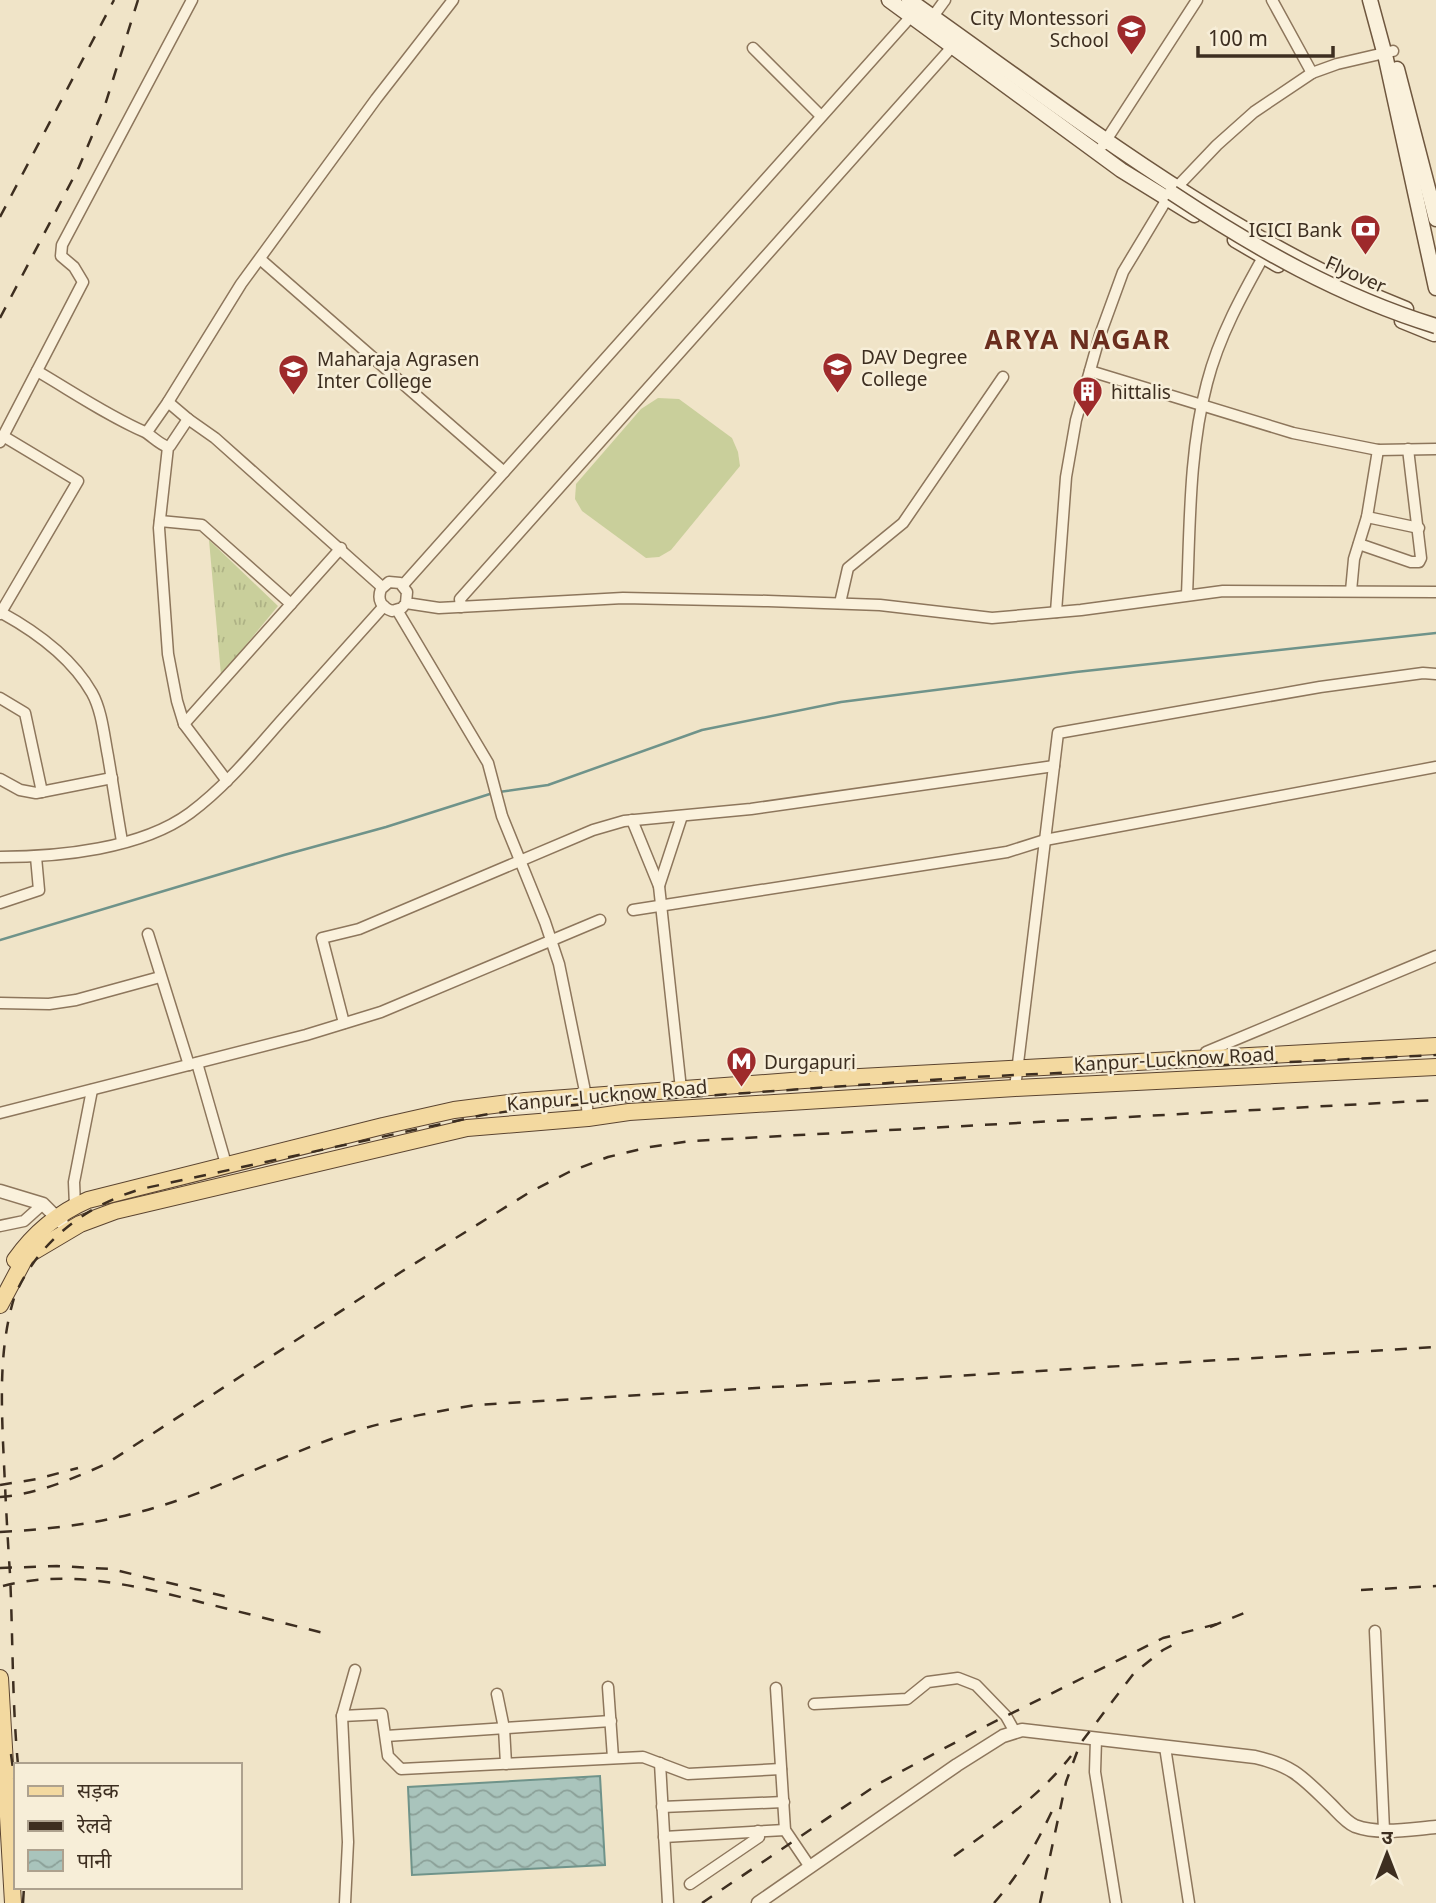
<svg xmlns="http://www.w3.org/2000/svg" width="1436" height="1903" font-family="Georgia,'Noto Sans Devanagari',serif">
  <defs>
    <pattern id="park-tufts" width="24" height="20" patternUnits="userSpaceOnUse" patternTransform="scale(1.75)"><rect width="24" height="20" fill="#c9cf9b"/><path d="M3 7l-1-3M5 7V3M7 7l1-3M15 17l-1-3M17 17v-4M19 17l1-3" fill="none" stroke="#aeb285"/></pattern>
    <pattern id="water-waves" width="16" height="10" patternUnits="userSpaceOnUse" patternTransform="scale(1.75)"><rect width="16" height="10" fill="#a9c4bc"/><path d="M0 5q4-4 8 0t8 0" fill="none" stroke="#8ba098"/></pattern>
  </defs>
  <rect width="100%" height="100%" fill="#f0e4c8"/>
  <!-- park -->
  <polygon fill="url(#park-tufts)" points="209,540 278,606 221,675"/>
  <!-- pitch -->
  <polygon fill="#c9cf9b" points="658,398 679,399 732,438 738,452 740,466 671,550 659,557 646,558 582,511 575,499 576,484 641,409"/>
  <!-- water -->
  <polygon fill="url(#water-waves)" stroke="#6f938a" stroke-width="2" points="600,1776 605,1865 412,1875 408,1787"/>
  <g fill="none" stroke-linecap="round" stroke-linejoin="round">
    <!-- stream -->
    <g stroke="#6f938a" stroke-width="2.5">
      <polyline points="499,792 548,785 702,730 841,702 1076,672 1436,633"/>
      <polyline points="0,940 284,855 386,827 493,793"/>
    </g>
    <defs>
      <g id="minor">
        <polyline points="1272,0 1312,73"/>
        <polyline points="929,22 945,0"/>
        <polyline points="753,48 820,115"/>
        <polyline points="1103,145 1197,0"/>
        <polyline points="1177,187 1217,145 1254,112 1312,73 1337,64 1393,51"/>
        <polyline points="260,259 504,472"/>
        <path d="M37,371C73,392 108,416 145,432C152,436 159,444 168,447"/>
        <polyline points="1090,371 1293,433 1378,450 1436,449"/>
        <polyline points="168,402 188,419 215,438 382,587"/>
        <polyline points="188,419 170,446 168,447 159,528 168,654 177,701 184,724 227,781"/>
        <polyline points="147,432 168,402 241,284 376,99 453,0"/>
        <polyline points="0,442 83,282 74,267 61,256 62,245 192,0"/>
        <polyline points="1367,517 1419,528"/>
        <polyline points="160,521 202,525 291,604"/>
        <polyline points="1359,544 1411,562 1419,562 1421,558 1408,449"/>
        <polyline points="403,585 914,13"/>
        <polyline points="1351,591 1354,559 1367,517 1378,450"/>
        <path d="M1187,595C1190,525 1189,451 1207,383C1219,336 1243,293 1266,252"/>
        <path d="M406,603L407,592L400,583L389,582L381,589C377,600 381,607 392,611L402,608L406,603L439,608L623,598L768,601L880,605L992,618L1081,610L1223,591L1436,592"/>
        <polyline points="840,603 848,568 903,523 1003,377"/>
        <polyline points="461,607 460,599 952,47"/>
        <polyline points="397,610 488,763 502,816 545,922 559,964 586,1096 588,1118"/>
        <path d="M0,612C35,631 72,658 92,693C102,711 104,736 108,756C113,785 117,813 122,841"/>
        <polyline points="1056,612 1066,477 1076,420 1100,335 1123,272 1167,199"/>
        <polyline points="0,614 78,481 3,436"/>
        <polyline points="0,698 25,713 42,792"/>
        <polyline points="184,724 341,548"/>
        <polyline points="0,779 20,790 36,793 112,778"/>
        <polyline points="632,820 659,886 681,1089"/>
        <path d="M0,857C59,857 141,849 190,813C224,788 252,754 280,722C315,683 349,645 384,606"/>
        <polyline points="659,886 682,816"/>
        <polyline points="0,903 39,890 36,857"/>
        <polyline points="633,910 1007,852 1045,840 1436,767"/>
        <polyline points="148,934 189,1065"/>
        <polyline points="0,1003 49,1004 76,1000 160,977"/>
        <polyline points="344,1023 322,938 359,929 593,830 624,821 751,809 1054,766"/>
        <polyline points="1205,1057 1206,1052 1436,956"/>
        <polyline points="197,1063 226,1164"/>
        <polyline points="1015,1088 1058,733 1320,687 1423,673 1436,674"/>
        <polyline points="0,1113 306,1035 381,1012 600,920"/>
        <polyline points="75,1206 74,1182 92,1090"/>
        <polyline points="0,1226 24,1221 43,1204"/>
        <polyline points="1375,1631 1384,1830"/>
        <polyline points="608,1687 613,1758"/>
        <polyline points="776,1688 785,1830 810,1867"/>
        <polyline points="497,1694 504,1728 506,1764"/>
        <polyline points="814,1704 907,1699 928,1682 958,1678 976,1685 1006,1716 1015,1732"/>
        <polyline points="342,1716 382,1714 388,1756 401,1769 643,1757 688,1774 781,1769"/>
        <polyline points="386,1736 611,1721"/>
        <polyline points="1096,1739 1095,1772 1116,1903"/>
        <polyline points="1165,1747 1189,1903"/>
        <polyline points="660,1763 668,1903"/>
        <polyline points="662,1807 784,1802"/>
        <polyline points="664,1837 785,1830"/>
        <polyline points="690,1884 759,1837 758,1831"/>
        <polyline points="345,1903 348,1842 342,1716 355,1670"/>
      </g>
      <g id="tertiary">
        <polyline points="0,1191 43,1204 62,1223"/>
        <path d="M758,1903L957,1765L1003,1736L1022,1730L1255,1757C1294,1766 1303,1778 1331,1805C1338,1812 1346,1822 1355,1826C1379,1835 1411,1829 1436,1827"/>
      </g>
      <g id="secondary">
        <polyline points="889,0 1121,170 1194,215"/>
        <path d="M909,0C1068,112 1225,237 1406,309"/>
        <polyline points="1370,0 1386,59 1436,288"/>
        <polyline points="1397,69 1436,219"/>
        <polyline points="1235,240 1278,265"/>
        <polyline points="1402,321 1434,334"/>
      </g>
      <g id="primary">
        <path d="M15,1260C34,1233 58,1213 88,1200L383,1126L454,1110L525,1101L804,1080L1436,1046"/>
        <polyline points="0,1305 26,1256 80,1224 115,1211 467,1128 588,1118 629,1112 1015,1088 1436,1067"/>
        <polyline points="0,1678 13,1903"/>
      </g>
    </defs>
    <!-- minor casing -->
    <use href="#minor" stroke="#8d765c" stroke-width="13"/>
    <!-- tertiary casing -->
    <use href="#tertiary" stroke="#8d765c" stroke-width="15"/>
    <!-- secondary casing -->
    <use href="#secondary" stroke="#6f573f" stroke-width="17"/>
    <!-- primary casing -->
    <use href="#primary" stroke="#5b4430" stroke-width="18"/>
    <!-- minor -->
    <use href="#minor" stroke="#faf1dc" stroke-width="10"/>
    <!-- tertiary -->
    <use href="#tertiary" stroke="#faf1dc" stroke-width="12"/>
    <!-- secondary -->
    <use href="#secondary" stroke="#faf1dc" stroke-width="14"/>
    <!-- primary -->
    <use href="#primary" stroke="#f3d9a0" stroke-width="16"/>
    <!-- rail -->
    <g stroke="#3d2e20" stroke-width="2.5" stroke-dasharray="12 12" stroke-linecap="butt">
      <polyline points="0,217 114,0"/>
      <polyline points="0,318 79,167 105,105 138,0"/>
      <polyline points="0,1485 37,1479 78,1468"/>
      <path d="M0,1497C38,1494 72,1479 106,1464L401,1272L530,1192L569,1172L608,1157L650,1147L691,1141L1436,1100"/>
      <path d="M0,1532C59,1529 117,1521 173,1502C234,1482 291,1451 352,1432C393,1419 434,1412 476,1405L1436,1347"/>
      <polyline points="0,1568 57,1566 111,1569 232,1598"/>
      <path d="M3,1586C71,1568 141,1587 208,1604C249,1614 291,1625 332,1635"/>
      <polyline points="1361,1590 1436,1586"/>
      <polyline points="1210,1627 1254,1609"/>
      <polyline points="11,1754 16,1792"/>
      <path d="M18,1765C12,1701 13,1638 10,1574C7,1530 5,1486 3,1442C1,1392 0,1342 15,1295C39,1241 85,1206 141,1189L483,1115L531,1108L974,1077L1436,1055"/>
      <path d="M954,1856C996,1826 1039,1797 1071,1756"/>
      <polyline points="23,1903 24,1887"/>
      <polyline points="702,1903 878,1784 984,1727 1163,1638 1217,1624"/>
      <path d="M994,1903C1019,1875 1037,1843 1053,1809"/>
      <polyline points="1040,1903 1066,1782 1080,1744 1134,1673 1163,1650 1182,1640"/>
    </g>
    <defs>
      <path id="secondary-bridge" d="M1172,193C1255,248 1341,297 1436,326"/>
    </defs>
    <!-- secondary-bridge casing -->
    <use href="#secondary-bridge" stroke="#6f573f" stroke-width="17" stroke-linecap="butt"/>
    <!-- secondary-bridge -->
    <use href="#secondary-bridge" stroke="#faf1dc" stroke-width="14"/>
  </g>
  <!-- icons -->
  <defs>
    <symbol id="school-pin" viewBox="-11 -11 22 30"><path d="M0 17L-7.5 6A9.5 9.5 0 1 1 7.5 6Z" fill="#9e2a2b" stroke="#f7eed8"/><path d="M0-5L7-2L0 1L-7-2ZM-4 1L0 2.5L4 1V4Q0 6-4 4Z" fill="#fff"/></symbol>
    <symbol id="bank-pin" viewBox="-11 -11 22 30"><path d="M0 17L-7.5 6A9.5 9.5 0 1 1 7.5 6Z" fill="#9e2a2b" stroke="#f7eed8"/><path d="M-6-4H6V4H-6ZM0-2.3a2.3 2.3 0 1 0 0 4.6a2.3 2.3 0 1 0 0-4.6Z" fill="#fff"/></symbol>
    <symbol id="university-pin" viewBox="-11 -11 22 30"><path d="M0 17L-7.5 6A9.5 9.5 0 1 1 7.5 6Z" fill="#9e2a2b" stroke="#f7eed8"/><path d="M0-5L7-2L0 1L-7-2ZM-4 1L0 2.5L4 1V4Q0 6-4 4Z" fill="#fff"/></symbol>
    <symbol id="building-pin" viewBox="-11 -11 22 30"><path d="M0 17L-7.5 6A9.5 9.5 0 1 1 7.5 6Z" fill="#9e2a2b" stroke="#f7eed8"/><path d="M-4-6H4V6H1V3H-1V6H-4ZM-2.5-4.3h1.7v1.8h-1.7ZM.8-4.3h1.7v1.8H.8ZM-2.5-1h1.7V.8h-1.7ZM.8-1h1.7V.8H.8Z" fill="#fff"/></symbol>
    <symbol id="metro-pin" viewBox="-11 -11 22 30"><path d="M0 17L-7.5 6A9.5 9.5 0 1 1 7.5 6Z" fill="#9e2a2b" stroke="#f7eed8"/><path d="M-5.5 5V-5H-3L0 0L3-5H5.5V5H3V-.5L0 4L-3-.5V5Z" fill="#fff"/></symbol>
  </defs>
  <g fill-rule="evenodd">
    <use href="#school-pin" x="1114" y="12" width="35" height="47"/>
    <use href="#bank-pin" x="1348" y="212" width="35" height="47"/>
    <use href="#university-pin" x="820" y="350" width="35" height="47"/>
    <use href="#university-pin" x="276" y="352" width="35" height="47"/>
    <use href="#building-pin" x="1070" y="374" width="35" height="47"/>
    <use href="#metro-pin" x="724" y="1044" width="35" height="47"/>
  </g>
  <g text-anchor="middle" stroke-width="5" stroke-linejoin="round" paint-order="stroke">
    <!-- poi labels -->
    <g font-size="19" fill="#3d2e20" stroke="#f7eed8" text-anchor="start">
      <text x="1109" y="25" text-anchor="end">City Montessori<tspan x="1109" dy="22">School</tspan></text>
      <text x="1342" y="237" text-anchor="end">ICICI Bank</text>
      <text x="861" y="364">DAV Degree<tspan x="861" dy="22">College</tspan></text>
      <text x="317" y="366">Maharaja Agrasen<tspan x="317" dy="22">Inter College</tspan></text>
      <text x="1111" y="399">hittalis</text>
      <text x="764" y="1069">Durgapuri</text>
    </g>
    <!-- street labels -->
    <g font-size="19" fill="#3d2e20" stroke="#f7eed8">
      <text transform="translate(1356 274) rotate(24)" y="7">Flyover</text>
      <text transform="translate(1174 1059) rotate(-3)" y="7">Kanpur-Lucknow Road</text>
      <text transform="translate(607 1095) rotate(-5)" y="7">Kanpur-Lucknow Road</text>
    </g>
    <!-- district labels -->
    <g font-size="26" font-weight="bold" letter-spacing="2" fill="#6b2e1e" stroke="#f7eed8">
      <text x="1078" y="349">ARYA NAGAR</text>
    </g>
  </g>
  <!-- legend -->
  <rect x="14" y="1763" width="228" height="126" fill="#f7eed8" stroke="#ada18e" stroke-width="2"/>
  <rect x="28" y="1786" width="35" height="10" fill="#f3d9a0" stroke="#ada18e" stroke-width="2"/>
  <text x="77" y="1798" font-size="21" fill="#3d2e20">सड़क</text>
  <rect x="28" y="1821" width="35" height="10" fill="#3d2e20" stroke="#ada18e" stroke-width="2"/>
  <text x="77" y="1833" font-size="21" fill="#3d2e20">रेलवे</text>
  <rect x="28" y="1850" width="35" height="21" fill="url(#water-waves)" stroke="#ada18e" stroke-width="2"/>
  <text x="77" y="1868" font-size="21" fill="#3d2e20">पानी</text>
  <!-- north arrow -->
  <g transform="translate(1387 1854)" stroke="#f7eed8" stroke-width="5" paint-order="stroke">
  <path d="M0-5L12 26L0 18L-12 26Z" fill="#3d2e20"/>
  <text y="-10" font-size="19" font-weight="bold" text-anchor="middle" fill="#3d2e20">उ</text>
  </g>
  <!-- scale -->
  <path d="M1198 46v10h135v-10" fill="none" stroke="#3d2e20" stroke-width="3.5"/>
  <text x="1208" y="46" font-size="21" fill="#3d2e20" stroke="#f7eed8" stroke-width="5" paint-order="stroke">100 m</text>
</svg>
